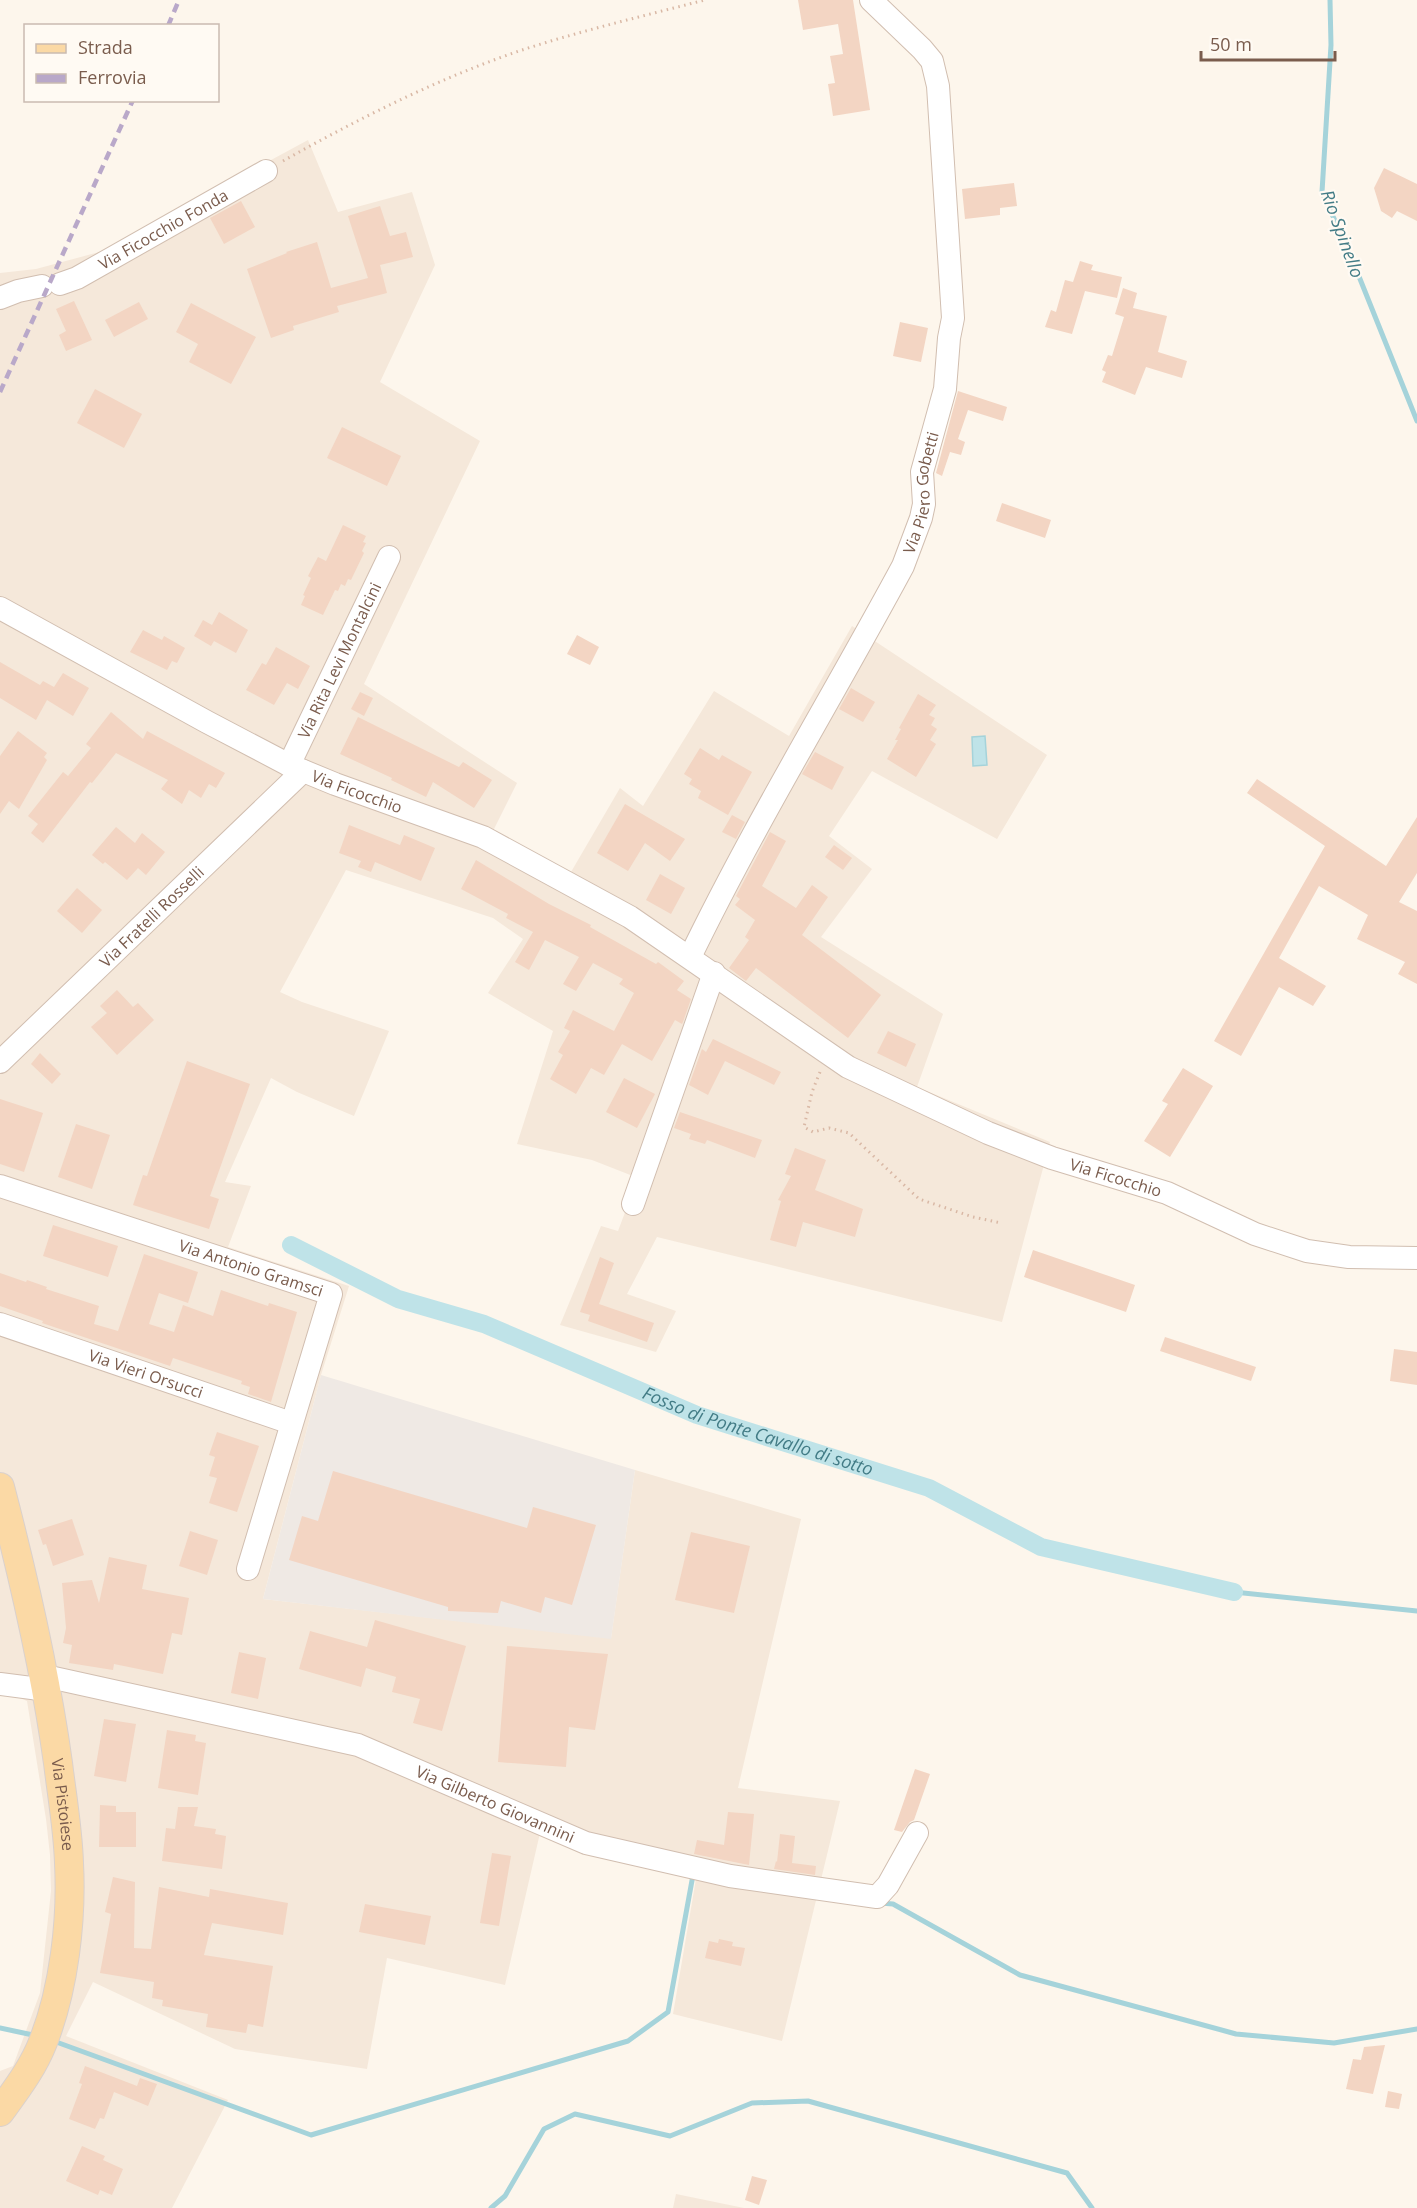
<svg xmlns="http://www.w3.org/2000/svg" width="1417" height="2208" font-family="'Open Sans',sans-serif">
  <rect width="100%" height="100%" fill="#fdf6ec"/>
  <!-- residential -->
  <g fill="#f5e8da">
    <polygon points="308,140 338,212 412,192 435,265 380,382 480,441 364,684 517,783 493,831 571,872 620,788 643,806 714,691 789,736 852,626 1047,755 997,839 872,771 829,836 872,869 821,937 943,1014 917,1087 1050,1142 1002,1322 657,1237 627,1294 676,1311 656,1352 560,1325 601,1226 618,1231 638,1178 592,1160 517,1144 553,1031 488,993 523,939 493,918 346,870 280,992 302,1002 389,1031 354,1116 297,1092 271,1078 225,1182 251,1186 228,1247 349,1286 321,1375 263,1599 611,1638 635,1470 801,1519 738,1788 840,1801 782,2041 673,2014 697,1873 540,1833 505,1985 387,1958 367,2069 235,2049 93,1982 66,2036 228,2100 172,2208 0,2208 0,2071 13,2066 40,1993 51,1891 50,1855 46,1819 27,1701 0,1690 0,273 36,269 103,251"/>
    <polygon points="676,2194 744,2208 673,2208"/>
  </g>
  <!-- industrial -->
  <polygon fill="#efe9e4" points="321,1375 635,1470 611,1639 263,1599"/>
  <!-- water -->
  <polygon fill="#bfe3e8" stroke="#a5d3da" stroke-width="1.5" points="985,736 987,765 973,766 972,737"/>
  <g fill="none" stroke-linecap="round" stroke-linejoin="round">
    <!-- stream -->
    <g stroke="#a5d3da" stroke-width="5">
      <polyline points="1330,0 1331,45 1322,192 1350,254 1417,421"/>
      <polyline points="1234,1592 1417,1611"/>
      <polyline points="880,1903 893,1904 1020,1975 1236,2034 1334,2043 1417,2029"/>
      <polyline points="0,2028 33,2035"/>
      <polyline points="59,2043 311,2135 628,2041 668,2012 693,1875 696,1876"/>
      <polyline points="491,2208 505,2196 544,2129 575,2114 670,2136 752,2103 808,2101 1067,2173 1092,2208"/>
    </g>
    <!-- canal -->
    <path stroke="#bfe3e8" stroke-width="18" id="s1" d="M291,1245L398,1299L484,1324L697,1415L929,1488L1041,1547L1234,1592"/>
  </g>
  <!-- building -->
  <g fill="#f3d5c3">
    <polygon points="798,0 853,0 870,110 833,116 828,84 835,83 830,56 843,54 838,24 803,30"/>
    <polygon points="1384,168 1417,184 1417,221 1397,211 1392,218 1381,211 1374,188"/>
    <polygon points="1014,183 1017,206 1000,208 1000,215 965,219 962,189"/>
    <polygon points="241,201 255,227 224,244 210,218"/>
    <polygon points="380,206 390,236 406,232 413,257 380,265 387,293 337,306 339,312 293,326 294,330 271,338 247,269 287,253 286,252 317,242 331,288 368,278 348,216"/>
    <polygon points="1080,261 1093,265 1091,270 1122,277 1117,298 1085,291 1072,334 1045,327 1051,310 1056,312 1065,280 1073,282"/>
    <polygon points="1123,288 1137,293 1133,308 1167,316 1158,352 1187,361 1182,378 1146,367 1135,395 1102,382 1106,372 1102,370 1108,355 1112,356 1124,317 1115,314"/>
    <polygon points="74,301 92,340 66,351 59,335 66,331 56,309"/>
    <polygon points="139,302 148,319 114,337 105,320"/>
    <polygon points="191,303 256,337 231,384 189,362 198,344 176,332"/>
    <polygon points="900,322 928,328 921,362 893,356"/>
    <polygon points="95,389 142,414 124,448 77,423"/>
    <polygon points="958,391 1007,407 1003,421 968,410 958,439 965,442 961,455 950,452 942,476 936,473"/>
    <polygon points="342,427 401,456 387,486 327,458"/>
    <polygon points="1002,503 1051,520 1045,538 996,521"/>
    <polygon points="343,525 366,536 363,542 366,543 362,551 364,553 351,580 348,579 345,586 341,584 338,591 335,590 323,615 301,605 305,596 303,595 311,578 308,576 318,557 326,561"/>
    <polygon points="219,612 248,630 236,653 214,641 211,646 194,636 203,620 212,625"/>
    <polygon points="143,630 162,640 164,636 185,648 177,663 172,661 167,670 130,652"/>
    <polygon points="577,635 599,647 590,665 567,654"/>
    <polygon points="276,647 310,666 298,689 287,683 274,705 246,690 262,663 266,665"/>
    <polygon points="0,662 40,685 43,681 54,687 63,673 89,688 73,716 47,700 36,720 0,698"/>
    <polygon points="851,688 875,702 863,722 839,709"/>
    <polygon points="360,692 373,698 364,716 351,709"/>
    <polygon points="918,694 936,705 929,715 935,718 931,725 937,729 930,740 936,744 916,777 887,759 898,740 895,740 901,729 899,728"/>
    <polygon points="111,712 143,739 147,731 225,773 216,788 209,784 201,798 189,790 182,804 161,789 168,780 116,753 92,783 90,782 43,843 31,833 38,824 28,816 63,772 68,776 91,748 86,744"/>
    <polygon points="358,717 459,767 463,762 492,780 474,808 433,782 426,797 391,780 392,778 340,754"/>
    <polygon points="18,731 47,753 44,757 47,760 19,809 9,801 0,814 0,756"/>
    <polygon points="700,748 719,760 722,755 752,772 728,815 698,798 701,791 689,784 692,779 684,774"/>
    <polygon points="815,752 844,767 832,790 802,774"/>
    <polygon points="1257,779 1386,866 1417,817 1417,873 1399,902 1417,911 1417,984 1398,974 1405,962 1357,939 1368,915 1319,886 1279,958 1326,986 1313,1006 1279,987 1241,1056 1214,1041 1325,846 1247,793"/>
    <polygon points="625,804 685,839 670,861 645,843 628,871 597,853"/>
    <polygon points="732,815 745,822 736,839 722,832"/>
    <polygon points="349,825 400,845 404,835 435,848 421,881 375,862 371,872 358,867 361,861 339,853"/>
    <polygon points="116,827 135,843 142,833 165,852 146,875 138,868 127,880 105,862 103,864 92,855"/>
    <polygon points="770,832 786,841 762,886 796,908 812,885 828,897 802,935 881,995 848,1038 756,968 746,981 729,968 749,940 745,937 755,920 735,905 740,899 736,896"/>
    <polygon points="834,845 852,858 843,870 825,857"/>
    <polygon points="476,860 549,904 591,925 590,927 656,964 658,962 684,981 677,990 691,999 683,1022 682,1024 675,1020 652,1061 622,1044 604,1075 591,1068 576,1094 550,1079 563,1055 558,1052 570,1031 564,1028 573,1010 614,1031 634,993 619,984 623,979 593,963 576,991 563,984 579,957 545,940 529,970 515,962 533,932 506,918 508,914 461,889"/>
    <polygon points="660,874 685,888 671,914 646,900"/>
    <polygon points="77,888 102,910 82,933 57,911"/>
    <polygon points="117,990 133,1007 138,1003 154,1020 117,1055 91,1027 107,1013 100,1006"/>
    <polygon points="888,1031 916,1044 906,1067 877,1053"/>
    <polygon points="713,1039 781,1072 774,1085 725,1061 708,1095 689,1085 702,1049 706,1052"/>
    <polygon points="40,1053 61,1074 52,1084 31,1064"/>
    <polygon points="187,1061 250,1084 210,1196 219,1199 209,1229 133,1205 143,1175 147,1176"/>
    <polygon points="1183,1068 1213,1086 1170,1157 1144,1141 1168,1104 1162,1101"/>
    <polygon points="624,1078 655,1094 637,1128 606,1112"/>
    <polygon points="0,1099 43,1113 24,1172 0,1164"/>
    <polygon points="680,1112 762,1140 755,1158 707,1140 705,1144 689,1139 691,1134 674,1128"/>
    <polygon points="76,1124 110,1135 92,1189 58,1177"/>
    <polygon points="795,1148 826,1160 815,1190 863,1209 855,1237 803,1222 796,1247 770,1240 781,1201 778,1200 791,1176 785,1174"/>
    <polygon points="53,1225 118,1246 108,1277 43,1256"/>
    <polygon points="1033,1250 1135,1285 1126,1312 1024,1277"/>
    <polygon points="144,1254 198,1272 188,1303 159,1293 149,1324 174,1332 183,1305 213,1316 221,1290 268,1306 269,1303 297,1312 271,1402 248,1394 250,1387 241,1384 242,1381 173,1358 170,1366 42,1323 43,1321 0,1306 0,1273 26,1282 27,1280 47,1287 46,1289 99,1306 94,1324 118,1331"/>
    <polygon points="600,1257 614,1263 599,1304 654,1323 647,1342 588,1321 590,1315 580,1312"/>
    <polygon points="1165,1337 1256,1367 1251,1381 1160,1351"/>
    <polygon points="1394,1349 1417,1352 1417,1385 1390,1381"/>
    <polygon points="217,1432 259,1446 237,1512 209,1503 217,1478 209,1476 215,1457 209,1455"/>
    <polygon points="333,1471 527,1528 533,1507 596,1525 572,1605 545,1597 541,1613 501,1601 498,1613 448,1611 448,1607 289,1560 302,1516 318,1521"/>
    <polygon points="72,1519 84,1555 53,1566 46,1544 43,1545 38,1530"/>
    <polygon points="190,1531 218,1540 207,1575 179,1566"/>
    <polygon points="691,1532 750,1546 734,1613 675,1600"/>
    <polygon points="109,1557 147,1565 142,1589 189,1598 182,1635 172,1633 163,1674 114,1664 113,1670 69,1663 72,1645 63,1643 66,1628 62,1583 92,1580 99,1603"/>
    <polygon points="375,1620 466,1646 442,1731 413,1723 420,1699 392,1692 396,1677 366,1668 361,1687 299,1669 310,1631 367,1647"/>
    <polygon points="507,1646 608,1654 595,1730 569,1727 566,1767 498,1762"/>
    <polygon points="239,1652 266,1658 258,1699 231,1693"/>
    <polygon points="104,1719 136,1724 126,1782 94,1776"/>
    <polygon points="167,1730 196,1735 195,1741 206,1743 198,1795 158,1788"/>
    <polygon points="915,1769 930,1774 914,1820 910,1822 902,1832 894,1830"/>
    <polygon points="100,1805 116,1806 116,1812 136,1812 136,1847 99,1847"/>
    <polygon points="178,1807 198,1807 194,1826 216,1829 215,1834 226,1836 222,1869 162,1861 166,1828 175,1829"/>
    <polygon points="728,1812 754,1814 749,1865 694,1854 697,1840 724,1845"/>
    <polygon points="780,1834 795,1836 792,1863 816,1866 815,1875 774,1869 776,1861 777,1862"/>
    <polygon points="492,1853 511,1856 499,1926 480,1923"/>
    <polygon points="113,1877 135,1882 134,1948 151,1949 159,1887 209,1897 210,1889 288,1903 283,1935 212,1923 204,1955 273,1966 263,2027 248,2024 246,2033 206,2027 208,2014 162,2006 163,2000 152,1998 154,1982 100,1973 111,1914 105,1912"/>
    <polygon points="365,1904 431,1916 425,1945 359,1932"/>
    <polygon points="719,1939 733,1942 732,1946 745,1948 741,1966 705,1958 709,1941 718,1943"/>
    <polygon points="1385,2045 1373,2094 1346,2089 1353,2059 1361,2060 1364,2047"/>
    <polygon points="85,2066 137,2086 140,2078 157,2084 148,2106 114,2092 104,2119 100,2118 95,2129 69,2119 82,2084 79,2083"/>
    <polygon points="1388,2091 1402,2094 1399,2109 1385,2107"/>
    <polygon points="82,2146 105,2156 103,2160 123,2169 112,2195 100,2190 98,2195 66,2181"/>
    <polygon points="752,2176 767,2180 759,2205 745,2200"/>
  </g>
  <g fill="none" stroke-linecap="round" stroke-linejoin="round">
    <defs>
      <g id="minor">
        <path id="s2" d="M60,284L77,278L266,171"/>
        <polyline points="0,298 18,291 42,286"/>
        <path id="s3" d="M0,608L207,722L289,765L335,784L483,837L630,917L848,1067L988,1133L1052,1158L1167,1193L1255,1234L1307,1251L1349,1257L1417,1258"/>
        <path id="s4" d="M289,765L389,557"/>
        <path id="s5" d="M690,957C755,823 832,698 903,566L921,518L924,504L922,472L945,389L949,338L953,318L938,86L932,61L922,49L871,0"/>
        <path id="s6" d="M0,1062L303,771"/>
        <path id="s7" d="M0,1186L331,1294L248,1569"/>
        <polyline points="633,1204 714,973"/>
        <path id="s8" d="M0,1324L291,1423"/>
        <path id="s9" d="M45,1676L358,1745L586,1843L730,1876L877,1897L888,1885L917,1833"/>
        <polyline points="0,1684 47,1690"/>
      </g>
      <g id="major">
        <path id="s10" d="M0,1487C24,1579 45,1669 58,1763C62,1796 68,1830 69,1863C72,1920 64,1989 43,2042C33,2068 16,2090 0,2112"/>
      </g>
    </defs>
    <!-- minor casing -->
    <use href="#minor" stroke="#d1beb0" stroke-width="24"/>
    <!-- major casing -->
    <use href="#major" stroke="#dad1cd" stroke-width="30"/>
    <!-- path -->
    <g stroke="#d9b8a5" stroke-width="3" stroke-dasharray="1.5 4.5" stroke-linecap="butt">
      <path d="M283,161C358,119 437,79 519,51C580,31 643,16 705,0"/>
      <polyline points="820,1072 812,1092 804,1127 813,1132 829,1128 849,1133 919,1199 973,1217 1001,1223"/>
    </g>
    <!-- minor -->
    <use href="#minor" stroke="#fff" stroke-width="22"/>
    <!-- major -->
    <use href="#major" stroke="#fbd9a5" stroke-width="28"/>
    <!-- rail -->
    <g stroke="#b9a8c9" stroke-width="4.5" stroke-dasharray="9 6" stroke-linecap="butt">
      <polyline points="168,26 179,0"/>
      <polyline points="0,392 133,100"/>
    </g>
  </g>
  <g text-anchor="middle" stroke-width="4.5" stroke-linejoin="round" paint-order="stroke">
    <!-- street labels -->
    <g font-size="16" fill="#7a5c4d" stroke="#fffaf3">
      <text dy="6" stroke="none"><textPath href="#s2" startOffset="117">Via Ficocchio Fonda</textPath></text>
      <text dy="6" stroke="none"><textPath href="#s5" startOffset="522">Via Piero Gobetti</textPath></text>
      <text dy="6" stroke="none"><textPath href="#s4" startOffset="116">Via Rita Levi Montalcini</textPath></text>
      <text dy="6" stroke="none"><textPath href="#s3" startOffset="402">Via Ficocchio</textPath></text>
      <text dy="6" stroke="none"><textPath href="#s6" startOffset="210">Via Fratelli Rosselli</textPath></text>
      <text dy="6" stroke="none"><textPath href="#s3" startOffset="1258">Via Ficocchio</textPath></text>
      <text dy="6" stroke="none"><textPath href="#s7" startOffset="264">Via Antonio Gramsci</textPath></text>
      <text dy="6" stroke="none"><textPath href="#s8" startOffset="154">Via Vieri Orsucci</textPath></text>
      <text dy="6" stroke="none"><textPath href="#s10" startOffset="324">Via Pistoiese</textPath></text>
      <text dy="6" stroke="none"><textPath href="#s9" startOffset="470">Via Gilberto Giovannini</textPath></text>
    </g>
    <!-- water labels -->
    <g font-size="18" font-style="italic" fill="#437c86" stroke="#fffaf3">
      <text transform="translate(1342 234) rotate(70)" y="6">Rio Spinello</text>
      <text dy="6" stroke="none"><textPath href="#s1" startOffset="504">Fosso di Ponte Cavallo di sotto</textPath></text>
    </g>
  </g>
  <!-- legend -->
  <rect x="24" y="24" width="195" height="78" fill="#fffaf3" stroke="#cabbb1" stroke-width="1.5"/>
  <rect x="36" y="44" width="30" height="9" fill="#fbd9a5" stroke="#cabbb1" stroke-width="1.5"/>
  <text x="78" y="54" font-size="18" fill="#7a5c4d">Strada</text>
  <rect x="36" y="74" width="30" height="9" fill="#b9a8c9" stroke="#cabbb1" stroke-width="1.5"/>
  <text x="78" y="84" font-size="18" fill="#7a5c4d">Ferrovia</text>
  <!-- scale -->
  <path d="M1201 51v9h134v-9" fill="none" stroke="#7a5c4d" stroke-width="3"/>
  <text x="1210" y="51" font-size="18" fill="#7a5c4d" stroke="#fffaf3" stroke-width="4.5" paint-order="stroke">50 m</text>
</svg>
